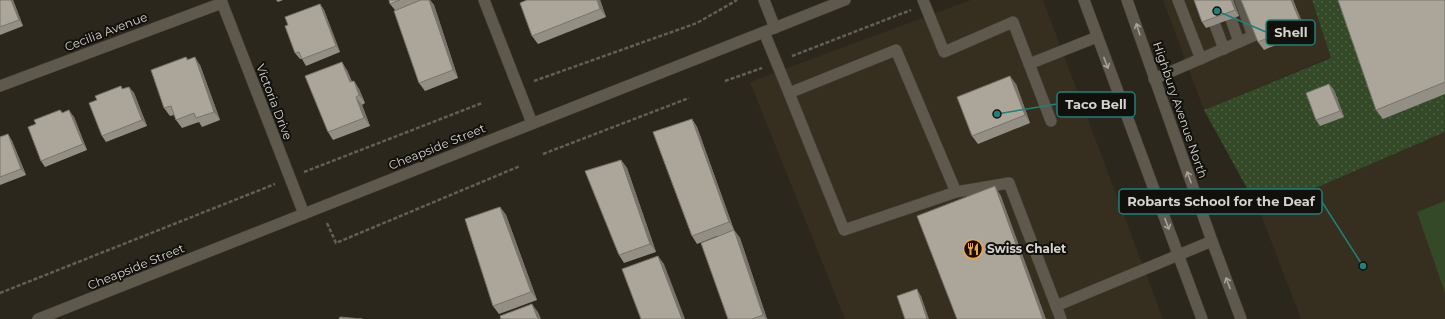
<svg xmlns="http://www.w3.org/2000/svg" width="1445" height="319" font-family="Montserrat,sans-serif">
  <defs>
    <pattern id="park-dots" width="8" height="8" patternUnits="userSpaceOnUse"><rect width="8" height="8" fill="#344927"/><path d="M2 2h.1M6 6h.1" fill="none" stroke="#516245" stroke-width="1.8" stroke-linecap="round"/></pattern>
  </defs>
  <rect width="100%" height="100%" fill="#2c271d"/>
  <!-- built -->
  <g fill="#362f20">
    <polygon points="971,0 1043,0 1163,319 845,319 750,82"/>
    <polygon points="1163,0 1312,0 1331,57 1204,110"/>
    <polygon points="1445,132 1445,319 1301,319 1260,212"/>
  </g>
  <!-- grass -->
  <polygon fill="#344927" points="1445,201 1445,293 1417,212"/>
  <!-- park -->
  <polygon fill="url(#park-dots)" points="1312,0 1445,0 1445,132 1260,212 1204,110 1331,58"/>
  <g fill="none" stroke-linecap="round" stroke-linejoin="round">
    <defs>
      <g id="service">
        <polyline points="484,0 532,123"/>
        <polyline points="764,0 775,28"/>
        <polyline points="923,0 944,52 1013,22 1051,121"/>
        <polyline points="1178,0 1201,59"/>
        <polyline points="1231,19 1239,42"/>
        <polyline points="1215,25 1224,49"/>
        <polyline points="764,32 789,93 896,50 956,192 1009,183 1061,319"/>
        <polyline points="1029,64 1097,37"/>
        <polyline points="1154,79 1253,36 1240,0"/>
        <polyline points="789,93 844,230 956,192"/>
        <polyline points="1056,306 1212,241"/>
      </g>
      <g id="minor">
        <polyline points="221,0 304,214"/>
        <polyline points="0,86 222,3"/>
      </g>
      <polyline id="tertiary" points="38,319 845,0"/>
      <g id="secondary">
        <polyline points="1084,0 1202,319"/>
        <polyline points="1127,0 1212,241 1241,319"/>
      </g>
    </defs>
    <!-- service casing -->
    <use href="#service" stroke="#46433a" stroke-width="12"/>
    <!-- minor casing -->
    <use href="#minor" stroke="#46433a" stroke-width="12"/>
    <!-- tertiary casing -->
    <use href="#tertiary" stroke="#46433a" stroke-width="12"/>
    <!-- secondary casing -->
    <use href="#secondary" stroke="#46433a" stroke-width="12"/>
    <!-- path -->
    <g stroke="#645f56" stroke-width="2.5" stroke-dasharray="4 2" stroke-linecap="butt">
      <polyline points="792,56 911,10"/>
      <polyline points="534,81 697,23 737,0"/>
      <polyline points="725,81 762,68"/>
      <polyline points="543,154 689,98"/>
      <polyline points="304,172 482,103"/>
      <polyline points="327,223 336,243 520,166"/>
      <polyline points="0,293 275,184"/>
    </g>
    <!-- service -->
    <use href="#service" stroke="#5e584d" stroke-width="11"/>
    <!-- minor -->
    <use href="#minor" stroke="#5e584d" stroke-width="11"/>
    <!-- tertiary -->
    <use href="#tertiary" stroke="#5e584d" stroke-width="11"/>
    <!-- secondary -->
    <use href="#secondary" stroke="#5e584d" stroke-width="11"/>
  </g>
  <!-- wall -->
  <g fill="#948f84">
    <polygon points="0,0 13,0 23,26 0,35"/>
    <polygon points="276,0 283,0 278,2"/>
    <polygon points="389,0 430,0 434,5 458,78 425,91 419,83 395,10 390,4"/>
    <polygon points="527,0 600,0 606,17 538,44 532,36"/>
    <polygon points="1194,0 1233,0 1239,16 1206,28 1202,22"/>
    <polygon points="1293,0 1306,32 1264,50 1258,42"/>
    <polygon points="1445,0 1445,94 1383,119 1376,110"/>
    <polygon points="320,4 324,10 340,52 306,66 302,59 300,59 295,53 288,25"/>
    <polygon points="186,57 188,59 200,65 220,120 202,127 199,122 182,128 176,120 174,115 170,116 164,108"/>
    <polygon points="347,70 352,82 354,81 359,89 365,103 362,105 370,126 333,140 328,132"/>
    <polygon points="1016,84 1030,123 978,144 972,136"/>
    <polygon points="1329,84 1334,90 1344,117 1320,126 1316,120"/>
    <polygon points="129,87 134,93 147,126 106,142 102,136 123,89"/>
    <polygon points="60,110 63,113 74,117 87,150 45,167 41,161 36,124"/>
    <polygon points="692,119 697,127 734,230 740,238 767,319 728,319 717,236 697,244 692,236"/>
    <polygon points="8,134 12,141 26,175 0,185 0,136 1,137"/>
    <polygon points="621,160 627,168 656,252 624,263 619,255"/>
    <polygon points="500,207 506,215 537,300 499,314 493,306"/>
  </g>
  <!-- shaded-wall -->
  <g fill="#78746c">
    <polygon points="11,0 13,0 23,26 19,20"/>
    <polygon points="429,0 430,0 434,5 458,78 453,70"/>
    <polygon points="597,0 600,0 606,17 600,9"/>
    <polygon points="1231,0 1233,0 1239,16 1235,10"/>
    <polygon points="1291,0 1293,0 1306,32 1301,24"/>
    <polygon points="320,4 324,10 340,52 336,46"/>
    <polygon points="195,57 200,65 220,120 214,112"/>
    <polygon points="342,62 347,70 356,91 350,82"/>
    <polygon points="1010,76 1016,84 1030,123 1025,115"/>
    <polygon points="354,81 359,89 365,103 359,95"/>
    <polygon points="1329,84 1334,90 1344,117 1340,111"/>
    <polygon points="129,87 134,93 147,126 142,120"/>
    <polygon points="356,97 362,105 370,126 364,118"/>
    <polygon points="69,110 74,117 87,150 83,144"/>
    <polygon points="692,119 697,127 734,230 740,238 767,319 766,319 763,315 734,230 729,222"/>
    <polygon points="8,134 12,141 26,175 21,169"/>
    <polygon points="621,160 627,168 656,252 650,244"/>
    <polygon points="995,186 1001,196 1046,319 1043,319"/>
    <polygon points="500,207 506,215 537,300 531,292"/>
    <polygon points="658,256 664,264 685,319 682,319"/>
    <polygon points="917,289 921,296 929,319 927,319"/>
    <polygon points="532,304 538,312 541,319 538,319"/>
  </g>
  <!-- building -->
  <g fill="#aca69a" stroke="#78746c">
    <polygon points="0,0 11,0 19,20 0,27"/>
    <polygon points="389,0 400,0 390,4"/>
    <polygon points="421,0 429,0 453,70 419,83 394,11"/>
    <polygon points="527,0 597,0 600,9 532,36 520,3"/>
    <polygon points="1194,0 1231,0 1235,10 1202,22"/>
    <polygon points="1241,0 1291,0 1301,24 1258,42"/>
    <polygon points="1338,0 1445,0 1445,82 1376,110"/>
    <polygon points="320,4 336,46 302,59 299,52 295,53 285,26 288,25 285,17"/>
    <polygon points="186,57 187,60 195,57 214,112 196,118 194,113 176,120 171,106 164,108 151,70"/>
    <polygon points="342,62 350,82 354,81 359,95 356,97 364,118 328,132 305,76"/>
    <polygon points="1010,76 1025,115 972,136 957,97"/>
    <polygon points="1329,84 1340,111 1316,120 1306,93"/>
    <polygon points="121,86 122,89 129,87 142,120 102,136 89,103 97,100 95,96"/>
    <polygon points="60,110 62,113 69,110 83,144 41,161 28,127 36,124 34,120"/>
    <polygon points="692,119 729,222 692,236 653,132"/>
    <polygon points="8,134 21,169 0,177 0,137"/>
    <polygon points="621,160 650,244 619,255 585,171"/>
    <polygon points="995,186 1043,319 957,319 917,216"/>
    <polygon points="500,207 531,292 493,306 465,219"/>
    <polygon points="734,230 763,315 752,319 728,319 701,243"/>
    <polygon points="658,256 682,319 641,319 622,269"/>
    <polygon points="917,289 927,319 905,319 897,296"/>
    <polygon points="532,304 538,319 501,319 500,316"/>
    <polygon points="340,317 362,319 339,319"/>
  </g>
  <!-- one-way arrows -->
  <defs><path id="oneway-shaft" d="M-6 0H5M1.5-3L5.5 0L1.5 3" fill="none" stroke-width="1.6" stroke-linecap="round" stroke-linejoin="round"/></defs>
  <g stroke="#a6a299">
    <use href="#oneway-shaft" transform="translate(1138 29) rotate(-108)"/>
    <use href="#oneway-shaft" transform="translate(1106 63) rotate(69)"/>
    <use href="#oneway-shaft" transform="translate(1189 177) rotate(-110)"/>
    <use href="#oneway-shaft" transform="translate(1167 224) rotate(69)"/>
    <use href="#oneway-shaft" transform="translate(1228 283) rotate(-111)"/>
  </g>
  <!-- icons -->
  <defs>
    <symbol id="restaurant-ring" viewBox="-11 -11 22 22"><circle r="9.5" fill="#12100c" stroke="#f4a443" stroke-width="1.5"/><path d="M-5-6h1v4h1v-4h1v4h1v-4h1v5L-1.5 .5V6h-2V.5L-5-1ZM5-6V6H3V1.5H1.5Q1.5-4 5-6Z" fill="#f4a443"/></symbol>
  </defs>
  <g fill-rule="evenodd">
    <use href="#restaurant-ring" x="962" y="238" width="22" height="22"/>
  </g>
  <g text-anchor="middle" stroke-width="4" stroke-linejoin="round" paint-order="stroke">
    <!-- street labels -->
    <g font-size="12" fill="#d6d3cc" stroke="#12100c">
      <text transform="translate(106 32) rotate(-21)" y="4">Cecilia Avenue</text>
      <text transform="translate(274 102) rotate(69)" y="4">Victoria Drive</text>
      <text transform="translate(1180 110) rotate(71)" y="4">Highbury Avenue North</text>
      <text transform="translate(437 147) rotate(-22)" y="4">Cheapside Street</text>
      <text transform="translate(136 267) rotate(-22)" y="4">Cheapside Street</text>
    </g>
    <!-- poi labels -->
    <g font-size="12" font-weight="bold" fill="#d6d3cc" stroke="#12100c" text-anchor="start">
      <text x="987" y="253">Swiss Chalet</text>
    </g>
  </g>
  <!-- callouts -->
  <path fill="none" stroke="#237f77" stroke-width="1.5" d="M1217 11L1266 32M997 114L1057 104M1363 266L1322 202"/>
  <g fill="#237f77" stroke="#12100c" stroke-width="1.5">
    <circle cx="1217" cy="11" r="4"/>
    <circle cx="997" cy="114" r="4"/>
    <circle cx="1363" cy="266" r="4"/>
  </g>
  <g fill="#12100c" stroke="#237f77" stroke-width="1.5">
    <rect x="1266" y="20" width="49" height="25" rx="4"/>
    <rect x="1057" y="92" width="78" height="25" rx="4"/>
    <rect x="1119" y="189" width="203" height="25" rx="4"/>
  </g>
  <g font-size="13" text-anchor="middle" font-weight="bold" fill="#d6d3cc">
    <text x="1291" y="37">Shell</text>
    <text x="1096" y="109">Taco Bell</text>
    <text x="1221" y="206">Robarts School for the Deaf</text>
  </g>
</svg>
